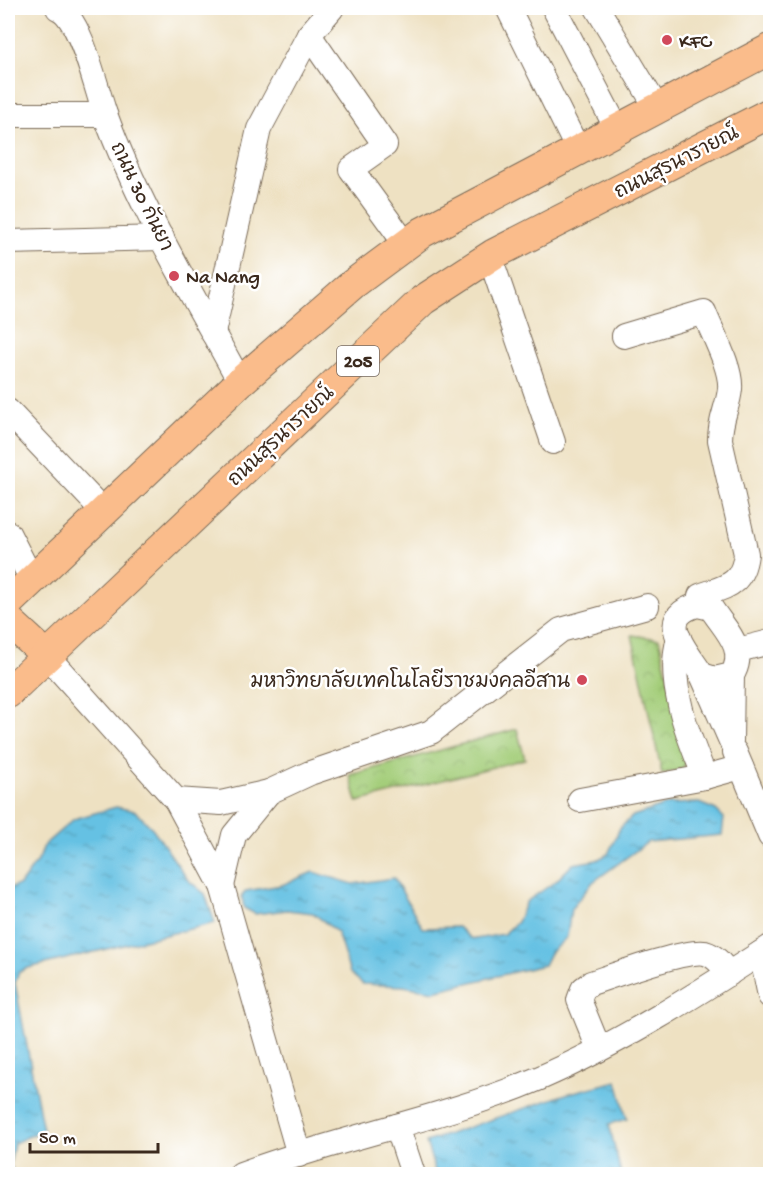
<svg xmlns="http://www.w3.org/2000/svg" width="778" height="1182" font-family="'Gochi Hand','Playpen Sans Thai',sans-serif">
  <defs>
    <pattern id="park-crowns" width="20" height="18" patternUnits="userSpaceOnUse" patternTransform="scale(1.5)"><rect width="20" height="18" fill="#a4ce7a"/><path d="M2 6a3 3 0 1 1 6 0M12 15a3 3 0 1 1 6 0" fill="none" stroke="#8eb169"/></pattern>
    <pattern id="water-ripples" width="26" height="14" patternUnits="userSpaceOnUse" patternTransform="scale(1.5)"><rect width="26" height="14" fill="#65c1e3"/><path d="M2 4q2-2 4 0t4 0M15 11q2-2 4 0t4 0" fill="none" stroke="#549db7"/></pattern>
  </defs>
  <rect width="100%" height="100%" fill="#fff"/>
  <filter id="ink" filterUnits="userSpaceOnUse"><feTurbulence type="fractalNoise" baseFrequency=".0167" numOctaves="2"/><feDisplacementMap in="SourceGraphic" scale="12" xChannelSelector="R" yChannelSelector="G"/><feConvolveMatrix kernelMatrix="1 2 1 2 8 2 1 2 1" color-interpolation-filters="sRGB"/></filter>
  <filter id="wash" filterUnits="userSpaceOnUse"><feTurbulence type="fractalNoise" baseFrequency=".008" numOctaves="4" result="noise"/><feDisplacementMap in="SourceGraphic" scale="24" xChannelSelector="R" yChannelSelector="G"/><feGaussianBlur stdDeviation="1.35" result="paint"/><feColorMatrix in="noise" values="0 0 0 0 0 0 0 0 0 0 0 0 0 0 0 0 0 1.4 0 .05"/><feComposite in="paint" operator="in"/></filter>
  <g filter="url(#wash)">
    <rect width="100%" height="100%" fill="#eee1c2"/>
    <!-- park -->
    <g fill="url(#park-crowns)" stroke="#707c4c" stroke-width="1.5">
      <polygon points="632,635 659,639 687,758 683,769 662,774"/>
      <polygon points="517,729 525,759 357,802 350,775"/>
    </g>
    <!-- water -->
    <g fill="url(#water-ripples)" stroke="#507680" stroke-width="1.5">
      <polygon points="699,803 716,810 724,818 722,835 648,842 593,882 571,909 567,937 550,953 544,965 434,991 403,986 363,984 350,973 337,932 313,913 287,910 255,914 244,908 242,896 246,891 282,885 313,872 353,884 394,878 423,928 458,927 470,938 476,939 504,934 517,922 526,902 556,881 573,864 597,860 608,854 620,828 633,816 669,804"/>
      <polygon points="116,807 135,811 153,829 188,880 205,894 215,923 28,968 19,972 15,983 43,1130 14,1143 10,1165 15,1174 8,1174 8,888 20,885 40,857 44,845 74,819"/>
      <polygon points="617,1081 627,1119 609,1124 621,1174 436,1174 426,1142 566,1094"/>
    </g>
  </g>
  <g filter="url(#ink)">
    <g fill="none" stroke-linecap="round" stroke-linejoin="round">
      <defs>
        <g id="minor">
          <path d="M58,8C81,18 96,89 105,114C139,207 193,295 240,382"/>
          <polyline points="508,8 578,150"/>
          <polyline points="554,8 617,129"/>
          <polyline points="597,8 657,108"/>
          <polyline points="309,35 385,145 351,169 407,246"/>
          <polyline points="8,115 105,115"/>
          <polyline points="8,242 162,238"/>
          <polyline points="490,257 553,442"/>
          <polyline points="213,333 259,129 309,35 332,8"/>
          <path d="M624,336L704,312C712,333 732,368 730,389C728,408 720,418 720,440L746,554C742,586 726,586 700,596"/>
          <polyline points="8,411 104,512"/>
          <polyline points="8,533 32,580"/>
          <path d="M698,605L711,608C725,630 748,649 732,675L715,679L702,675C687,651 653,617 698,605Z"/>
          <path d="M679,638C666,681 688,736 705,777L741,767"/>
          <polyline points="738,650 770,642"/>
          <polyline points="47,656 176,800 222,886 299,1155"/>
          <polyline points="702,675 731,741 732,675"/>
          <polyline points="735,752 770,836"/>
          <polyline points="176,800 221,803 269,792 310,773 431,732 561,630 647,606"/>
          <polyline points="580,800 705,777"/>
          <polyline points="222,886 234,835 269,792"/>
          <polyline points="761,953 770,996"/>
          <path d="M599,1049L579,1000L583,989L591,983C612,976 686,949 705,953C716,956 722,965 729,974"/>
          <polyline points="397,1126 413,1174"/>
          <path d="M241,1174C339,1137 444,1119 540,1078C621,1043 697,994 770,947"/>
        </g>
        <g id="major">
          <polyline points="8,603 240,382 353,284 423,232 770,49"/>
          <polyline points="8,620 47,656"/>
          <polyline points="8,693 423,300 494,254 770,113"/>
        </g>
      </defs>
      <!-- minor casing -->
      <use href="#minor" stroke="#7a6a57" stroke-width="26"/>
      <!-- major casing -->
      <use href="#major" stroke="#7a6a57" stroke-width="32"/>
      <!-- minor -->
      <use href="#minor" stroke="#fff" stroke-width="24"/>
      <!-- major -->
      <use href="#major" stroke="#fabc8b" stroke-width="30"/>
    </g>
  </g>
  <!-- markers -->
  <g fill="#d1495b" stroke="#fff" stroke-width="2">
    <circle cx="667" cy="40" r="6"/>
    <circle cx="174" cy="276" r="6"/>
    <circle cx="582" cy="680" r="6"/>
  </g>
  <g text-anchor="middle" stroke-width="5" stroke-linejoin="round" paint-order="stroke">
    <!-- shield labels -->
    <rect fill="#fff" stroke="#766a62" stroke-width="1.5" x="337" y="346" width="42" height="30" rx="4.5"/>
    <g font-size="18" font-weight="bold" fill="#3b2a1e">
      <text x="358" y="367">205</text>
    </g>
    <!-- poi labels -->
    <g font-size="20" fill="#3b2a1e" stroke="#fff" text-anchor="start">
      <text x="679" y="47">KFC</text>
      <text x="186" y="283">Na Nang</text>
      <text x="570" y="687" text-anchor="end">มหาวิทยาลัยเทคโนโลยีราชมงคลอีสาน</text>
    </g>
    <!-- street labels -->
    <g font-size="20" fill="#3b2a1e" stroke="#fff">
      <text transform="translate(676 161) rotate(-27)" y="7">ถนนสุรนารายณ์</text>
      <text transform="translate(143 196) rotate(64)" y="7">ถนน 30 กันยา</text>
      <text transform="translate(280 435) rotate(-43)" y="7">ถนนสุรนารายณ์</text>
    </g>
  </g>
  <!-- margin -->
  <rect width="778" height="1182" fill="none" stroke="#fff" stroke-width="30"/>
  <!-- scale -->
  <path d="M30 1143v9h128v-9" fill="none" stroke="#3b2a1e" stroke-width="3"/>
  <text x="39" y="1143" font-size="18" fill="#3b2a1e" stroke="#ffffff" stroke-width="4.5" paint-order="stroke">50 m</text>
</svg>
